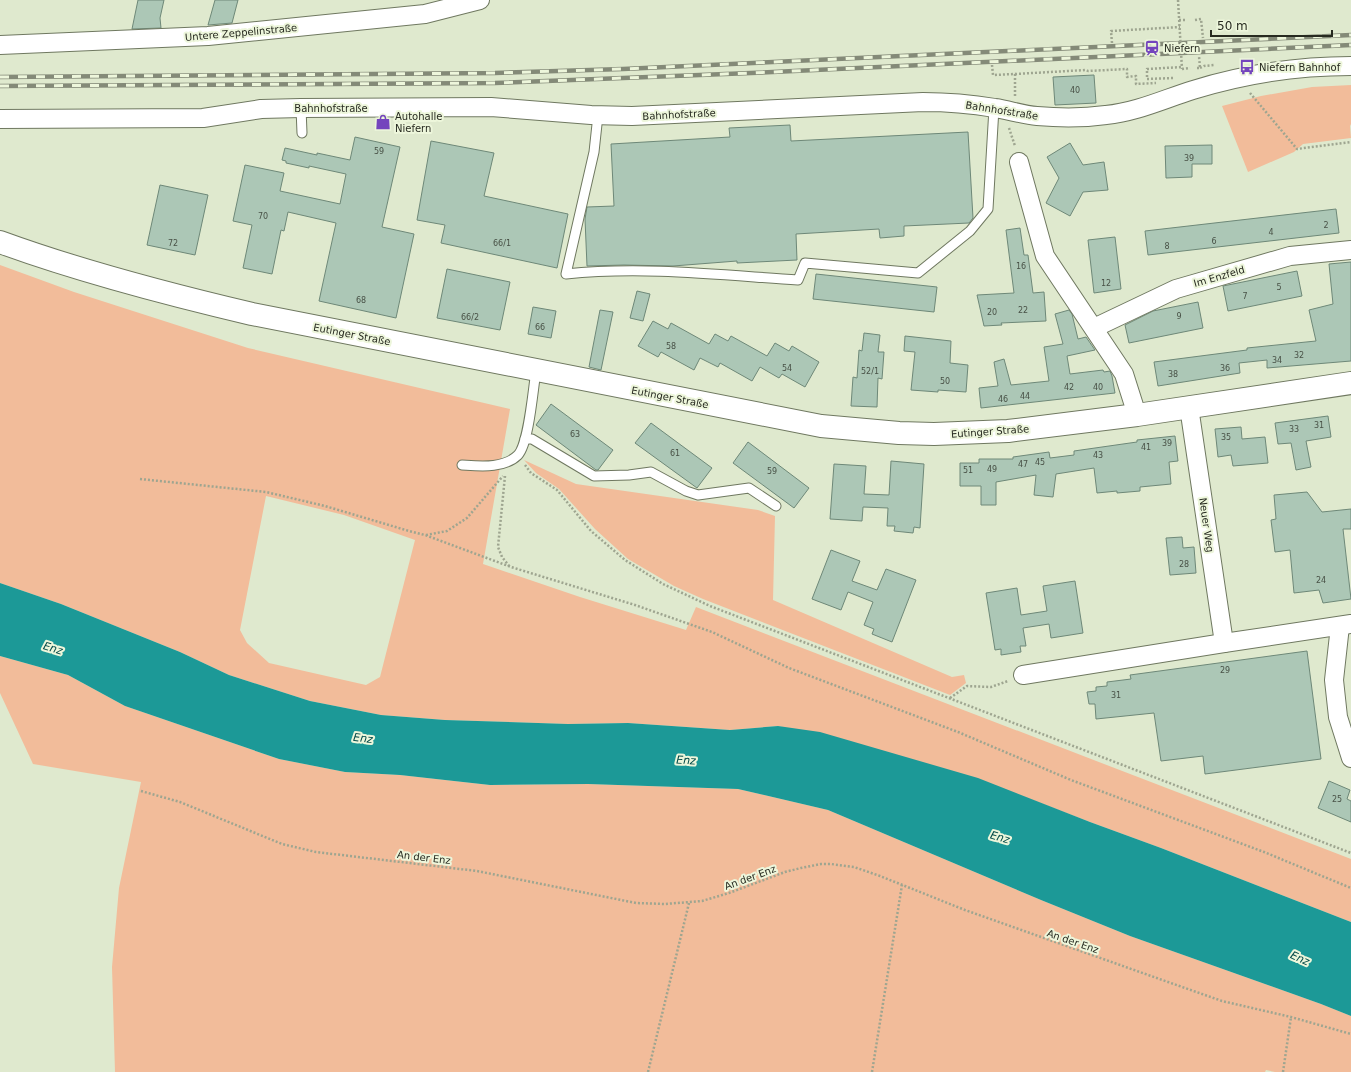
<svg xmlns="http://www.w3.org/2000/svg" width="1351" height="1072" font-family="'DejaVu Sans',sans-serif">
  <rect width="100%" height="100%" fill="#dfe9ce"/>
  <!-- green -->
  <g fill="#f2bc9a" fill-rule="evenodd">
    <polygon points="1351,85 1351,124 1350,126 1351,138 1303,144 1294,152 1248,172 1222,106 1261,96 1312,87"/>
    <path d="M0,265L74,292L248,348L510,409L483,564L580,597L686,630L696,607L1351,859V922L1161,848L1090,822L975,778L910,759L778,726L730,730L628,723L568,724L445,720L381,715L310,701L229,675L180,652L61,604L0,583ZM266,496L344,515L415,540L380,677L366,685L269,663L247,643L240,630Z"/>
    <polygon points="524,460 576,484 758,510 775,516 773,600 952,677 964,675 966,683 950,695 703,599 674,586 628,559 595,529 559,489 536,473"/>
    <polygon points="0,656 68,675 125,706 279,759 345,772 400,775 490,785 588,784 738,789 828,810 1041,900 1130,936 1321,1004 1351,1016 1351,1072 1275,1072 1266,1070 1265,1072 115,1072 112,967 119,888 141,782 33,764 0,693"/>
  </g>
  <!-- water -->
  <polygon fill="#1c9997" points="0,583 61,604 180,652 229,675 310,701 381,715 445,720 568,724 628,723 730,730 778,726 820,732 978,778 1090,822 1161,848 1351,922 1351,1016 1321,1004 1130,936 1041,900 828,810 738,789 588,784 490,785 400,775 345,772 279,759 125,706 68,675 0,656"/>
  <!-- building -->
  <g fill="#acc7b6" stroke="#6e8878">
    <polygon points="138,0 164,0 160,18 161,28 132,29"/>
    <polygon points="215,0 238,0 232,23 208,25"/>
    <polygon points="1094,75 1096,103 1055,105 1053,77"/>
    <polygon points="790,125 791,141 968,132 973,218 969,223 904,226 904,236 880,238 879,229 796,234 797,260 737,263 737,261 673,266 624,265 587,266 585,219 587,207 614,206 611,144 730,137 729,128"/>
    <polygon points="355,137 400,147 382,227 414,234 396,318 319,301 336,223 288,212 284,231 281,230 272,274 243,268 252,225 233,221 245,165 284,173 280,191 340,204 346,174 309,166 309,168 286,163 286,161 282,160 285,148 317,155 317,153 350,160"/>
    <polygon points="431,141 494,153 484,196 568,214 557,268 441,243 445,225 417,220"/>
    <polygon points="1070,143 1083,165 1104,162 1108,190 1083,192 1070,216 1046,203 1059,178 1047,157"/>
    <polygon points="1212,145 1212,164 1192,164 1192,177 1166,178 1165,146"/>
    <polygon points="160,185 208,195 195,255 147,245"/>
    <polygon points="1336,209 1339,233 1148,255 1145,231"/>
    <polygon points="1020,228 1024,255 1028,255 1033,293 1044,292 1046,321 1001,323 1002,325 984,326 977,295 1014,293 1006,230"/>
    <polygon points="1115,237 1121,289 1094,293 1088,240"/>
    <polygon points="1351,262 1351,361 1267,368 1267,360 1239,363 1240,373 1158,386 1154,362 1247,350 1247,348 1316,341 1309,310 1333,304 1329,264"/>
    <polygon points="447,269 510,282 500,330 437,318"/>
    <polygon points="1297,271 1302,296 1228,311 1223,286"/>
    <polygon points="816,274 937,287 934,312 813,299"/>
    <polygon points="637,291 650,294 643,321 630,318"/>
    <polygon points="1198,302 1203,328 1129,343 1125,325 1153,311"/>
    <polygon points="533,307 556,311 551,338 528,334"/>
    <polygon points="600,310 613,312 601,370 589,367"/>
    <polygon points="1069,310 1072,314 1078,339 1086,337 1095,350 1067,356 1070,374 1103,370 1104,372 1110,371 1112,376 1115,393 981,408 979,388 998,386 994,362 1004,359 1011,385 1049,381 1044,347 1063,344 1055,314"/>
    <polygon points="653,321 668,329 671,323 709,344 715,334 728,341 731,336 767,356 775,343 789,351 792,346 819,362 805,387 782,374 779,378 760,367 752,381 720,363 718,367 700,358 694,370 661,352 658,357 638,346"/>
    <polygon points="864,333 880,335 878,352 884,352 882,379 878,378 877,407 851,406 853,377 857,378 859,350 862,351"/>
    <polygon points="905,336 951,341 950,363 968,365 966,392 938,390 938,392 911,390 915,352 904,351"/>
    <polygon points="551,404 613,450 598,470 596,470 536,425"/>
    <polygon points="1328,416 1331,437 1306,441 1311,467 1296,470 1291,443 1278,444 1275,423"/>
    <polygon points="651,423 712,468 697,488 635,443"/>
    <polygon points="1241,427 1242,439 1265,437 1268,463 1233,466 1231,455 1218,457 1215,429"/>
    <polygon points="1175,436 1178,461 1169,462 1171,484 1140,487 1140,491 1117,493 1117,491 1097,493 1094,468 1056,474 1053,497 1034,495 1036,475 996,482 996,505 981,505 981,486 960,486 960,463 979,463 979,459 1013,459 1013,457 1049,452 1050,458 1074,455 1074,451 1137,442 1137,440"/>
    <polygon points="748,442 809,488 794,508 733,463"/>
    <polygon points="891,461 924,464 920,528 914,527 913,533 894,531 895,526 887,526 888,508 863,507 862,521 830,519 834,464 866,466 864,494 889,495"/>
    <polygon points="1307,492 1322,512 1351,509 1351,529 1343,529 1351,599 1323,603 1319,590 1294,593 1290,550 1275,552 1271,520 1276,519 1274,495"/>
    <polygon points="1182,537 1183,548 1194,547 1196,573 1170,575 1166,538"/>
    <polygon points="831,550 860,561 852,581 877,590 886,569 916,580 892,642 872,634 874,629 864,625 873,602 848,592 841,610 812,599"/>
    <polygon points="1075,581 1083,633 1051,638 1049,624 1023,628 1026,646 1020,646 1021,652 1001,655 1001,649 995,650 986,593 1017,588 1021,615 1047,611 1043,586"/>
    <polygon points="1307,651 1321,759 1205,774 1203,756 1161,761 1154,713 1096,719 1095,704 1089,704 1087,692 1096,691 1096,687 1107,686 1107,682 1131,679 1130,675"/>
    <polygon points="1329,781 1350,790 1347,799 1351,801 1351,822 1318,808"/>
  </g>
  <g fill="none" stroke-linecap="round" stroke-linejoin="round">
    <defs>
      <g id="lane">
        <polyline points="301,108 302,133"/>
        <path d="M598,115L594,152L566,274C643,266 721,275 798,280L805,263L918,273L970,231L988,209L994,108"/>
        <polyline points="525,439 532,439 594,476 629,475 651,472 686,491 698,495 749,488 776,506"/>
        <path d="M462,465C479,466 504,469 518,455C529,443 533,389 536,371"/>
      </g>
      <g id="street">
        <polyline points="0,45 208,36 425,14 480,0"/>
        <path d="M0,119L203,118L261,109L301,108L491,107L591,115L632,116L923,102C948,102 971,104 995,108C1009,110 1023,115 1037,116C1060,118 1084,118 1106,115C1137,112 1164,99 1193,90C1245,74 1297,66 1351,66"/>
        <polyline points="1019,162 1045,256 1124,374 1137,415"/>
        <polyline points="1094,328 1176,289 1290,256 1351,250"/>
        <polyline points="1189,407 1224,643"/>
        <polyline points="1340,626 1334,680 1338,717 1351,758"/>
        <polyline points="1023,675 1224,643 1351,624"/>
      </g>
      <path id="secondary" d="M0,242C82,272 167,294 252,314L821,426L899,433L934,434L1008,431L1137,415L1351,383"/>
    </defs>
    <!-- lane casing -->
    <use href="#lane" stroke="#6f7860" stroke-width="11"/>
    <!-- street casing -->
    <use href="#street" stroke="#6f7860" stroke-width="20"/>
    <!-- secondary casing -->
    <use href="#secondary" stroke="#6f7860" stroke-width="24"/>
    <!-- path -->
    <g stroke="#9ea590" stroke-width="2.5" stroke-dasharray="2 2" stroke-linecap="butt">
      <polyline points="1179,20 1187,20"/>
      <polyline points="1195,20 1201,19 1203,38"/>
      <polyline points="1112,43 1111,31 1180,27"/>
      <polyline points="992,65 993,75 1015,74 1015,96"/>
      <polyline points="1197,68 1200,68 1199,56"/>
      <polyline points="1200,68 1204,66 1214,65"/>
      <polyline points="1182,69 1190,68"/>
      <polyline points="1015,74 1086,70 1088,71 1127,69 1127,77 1136,76 1136,84 1156,83"/>
      <polyline points="1173,78 1147,79 1147,69 1182,67"/>
      <polyline points="1250,93 1297,149 1351,142"/>
      <polyline points="1009,128 1015,146"/>
      <polyline points="525,465 531,473 557,490 591,531 625,560 663,584 710,606 1351,853"/>
      <polyline points="505,476 498,547 502,557 510,567"/>
      <polyline points="140,479 266,492 325,506 409,531 425,535 511,567 635,605 712,632 789,668 958,732 1071,780 1264,852 1351,888"/>
      <polyline points="426,535 447,531 467,518 503,476"/>
      <polyline points="950,698 967,686 991,687 1008,681"/>
      <polyline points="141,791 180,802 282,844 316,852 477,871 636,903 665,904 702,901 729,893 785,872 801,868 821,864 831,864 854,867 880,876 965,910 1168,982 1222,1001 1291,1017 1351,1034"/>
      <polyline points="648,1072 689,903"/>
      <polyline points="872,1072 902,885"/>
      <polyline points="1283,1072 1291,1017"/>
    </g>
    <!-- lane -->
    <use href="#lane" stroke="#fff" stroke-width="9"/>
    <!-- street -->
    <use href="#street" stroke="#fff" stroke-width="18"/>
    <!-- secondary -->
    <use href="#secondary" stroke="#fff" stroke-width="22"/>
    <defs>
      <g id="rail">
        <polyline points="0,77 495,73 623,69 1351,35"/>
        <polyline points="0,86 495,83 751,73 1351,45"/>
      </g>
    </defs>
    <!-- rail casing -->
    <use href="#rail" stroke="#848a78" stroke-width="4.5"/>
    <!-- rail -->
    <use href="#rail" stroke="#edf6db" stroke-width="3" stroke-dasharray="9" stroke-linecap="butt"/>
    <!-- path-bridge -->
    <polyline stroke="#9ea590" stroke-width="2.5" stroke-dasharray="2 2" stroke-linecap="butt" points="1178,0 1182,69"/>
  </g>
  <!-- icons -->
  <defs>
    <symbol id="station-bare" viewBox="-9 -9 18 18"><path d="M-3-6H3Q5-6 5-4V2Q5 4 3 4L4.5 6H3L1.5 4h-3L-3 6H-4.5L-3 4Q-5 4-5 2V-4Q-5-6-3-6ZM-3.5-4v3h7v-3ZM-3.5 1v1.5H-2V1ZM2 1v1.5H3.5V1Z" fill="#7445bd" stroke="#edf6db" stroke-width="2.5" paint-order="stroke"/></symbol>
    <symbol id="bus-bare" viewBox="-9 -9 18 18"><path d="M-5-6H5V4H4V6H2V4H-2V6H-4V4H-5ZM-3.5-4V0h7V-4ZM-3.5 1.2v1.5H-2V1.2ZM2 1.2v1.5H3.5V1.2Z" fill="#7445bd" stroke="#edf6db" stroke-width="2.5" paint-order="stroke"/></symbol>
    <symbol id="shop-bare" viewBox="-9 -9 18 18"><path d="M-5-2.5h2.3a2.7 3.5 0 0 1 5.4 0H5L5.5 6h-11ZM-1.5-2.5h3a1.5 2.3 0 0 0-3 0Z" fill="#7445bd" stroke="#edf6db" stroke-width="2.5" paint-order="stroke"/></symbol>
  </defs>
  <g fill-rule="evenodd">
    <use href="#station-bare" x="1141" y="37" width="22" height="22"/>
    <use href="#bus-bare" x="1236" y="56" width="22" height="22"/>
    <use href="#shop-bare" x="372" y="111" width="22" height="22"/>
  </g>
  <g text-anchor="middle" stroke-width="4" stroke-linejoin="round" paint-order="stroke">
    <!-- number labels -->
    <g font-size="8" fill="#485146">
      <text x="1075" y="93">40</text>
      <text x="379" y="154">59</text>
      <text x="1189" y="161">39</text>
      <text x="263" y="219">70</text>
      <text x="1326" y="228">2</text>
      <text x="1271" y="235">4</text>
      <text x="1214" y="244">6</text>
      <text x="173" y="246">72</text>
      <text x="502" y="246">66/1</text>
      <text x="1167" y="249">8</text>
      <text x="1021" y="269">16</text>
      <text x="1106" y="286">12</text>
      <text x="1279" y="290">5</text>
      <text x="1245" y="299">7</text>
      <text x="361" y="303">68</text>
      <text x="1023" y="313">22</text>
      <text x="992" y="315">20</text>
      <text x="1179" y="319">9</text>
      <text x="470" y="320">66/2</text>
      <text x="540" y="330">66</text>
      <text x="671" y="349">58</text>
      <text x="1299" y="358">32</text>
      <text x="1277" y="363">34</text>
      <text x="787" y="371">54</text>
      <text x="1225" y="371">36</text>
      <text x="870" y="374">52/1</text>
      <text x="1173" y="377">38</text>
      <text x="945" y="384">50</text>
      <text x="1069" y="390">42</text>
      <text x="1098" y="390">40</text>
      <text x="1025" y="399">44</text>
      <text x="1003" y="402">46</text>
      <text x="1319" y="428">31</text>
      <text x="1294" y="432">33</text>
      <text x="575" y="437">63</text>
      <text x="1226" y="440">35</text>
      <text x="1167" y="446">39</text>
      <text x="1146" y="450">41</text>
      <text x="675" y="456">61</text>
      <text x="1098" y="458">43</text>
      <text x="1040" y="465">45</text>
      <text x="1023" y="467">47</text>
      <text x="992" y="472">49</text>
      <text x="968" y="473">51</text>
      <text x="772" y="474">59</text>
      <text x="1184" y="567">28</text>
      <text x="1321" y="583">24</text>
      <text x="1225" y="673">29</text>
      <text x="1116" y="698">31</text>
      <text x="1337" y="802">25</text>
    </g>
    <!-- street labels -->
    <g font-size="10" fill="#272a20" stroke="#edf6db">
      <text transform="translate(241 32) rotate(-5)" y="4">Untere Zeppelinstraße</text>
      <text x="331" y="112">Bahnhofstraße</text>
      <text transform="translate(1002 110) rotate(9)" y="4">Bahnhofstraße</text>
      <text transform="translate(679 114) rotate(-3)" y="4">Bahnhofstraße</text>
      <text transform="translate(1219 276) rotate(-16)" y="4">Im Enzfeld</text>
      <text transform="translate(352 334) rotate(11)" y="4">Eutinger Straße</text>
      <text transform="translate(670 397) rotate(11)" y="4">Eutinger Straße</text>
      <text transform="translate(990 431) rotate(-4)" y="4">Eutinger Straße</text>
      <text transform="translate(1207 525) rotate(82)" y="4">Neuer Weg</text>
      <text transform="translate(424 857) rotate(7)" y="4">An der Enz</text>
      <text transform="translate(750 877) rotate(-20)" y="4">An der Enz</text>
      <text transform="translate(1073 941) rotate(19)" y="4">An der Enz</text>
    </g>
    <!-- poi labels -->
    <g font-size="10" fill="#272a20" stroke="#edf6db" text-anchor="start">
      <text x="1164" y="52">Niefern</text>
      <text x="1259" y="71">Niefern Bahnhof</text>
      <text x="395" y="120">Autohalle<tspan x="395" dy="12">Niefern</tspan></text>
    </g>
    <!-- water labels -->
    <g font-size="11" font-style="italic" fill="#004847" stroke="#edf6db">
      <text transform="translate(53 648) rotate(17)" y="4">Enz</text>
      <text transform="translate(363 738) rotate(7)" y="4">Enz</text>
      <text transform="translate(686 760) rotate(3)" y="4">Enz</text>
      <text transform="translate(1000 837) rotate(16)" y="4">Enz</text>
      <text transform="translate(1300 958) rotate(24)" y="4">Enz</text>
    </g>
  </g>
  <!-- scale -->
  <path d="M1211 30v6h121v-6" fill="none" stroke="#272a20" stroke-width="2"/>
  <text x="1217" y="30" font-size="12" fill="#272a20" stroke="#edf6db" stroke-width="3" paint-order="stroke">50 m</text>
</svg>
